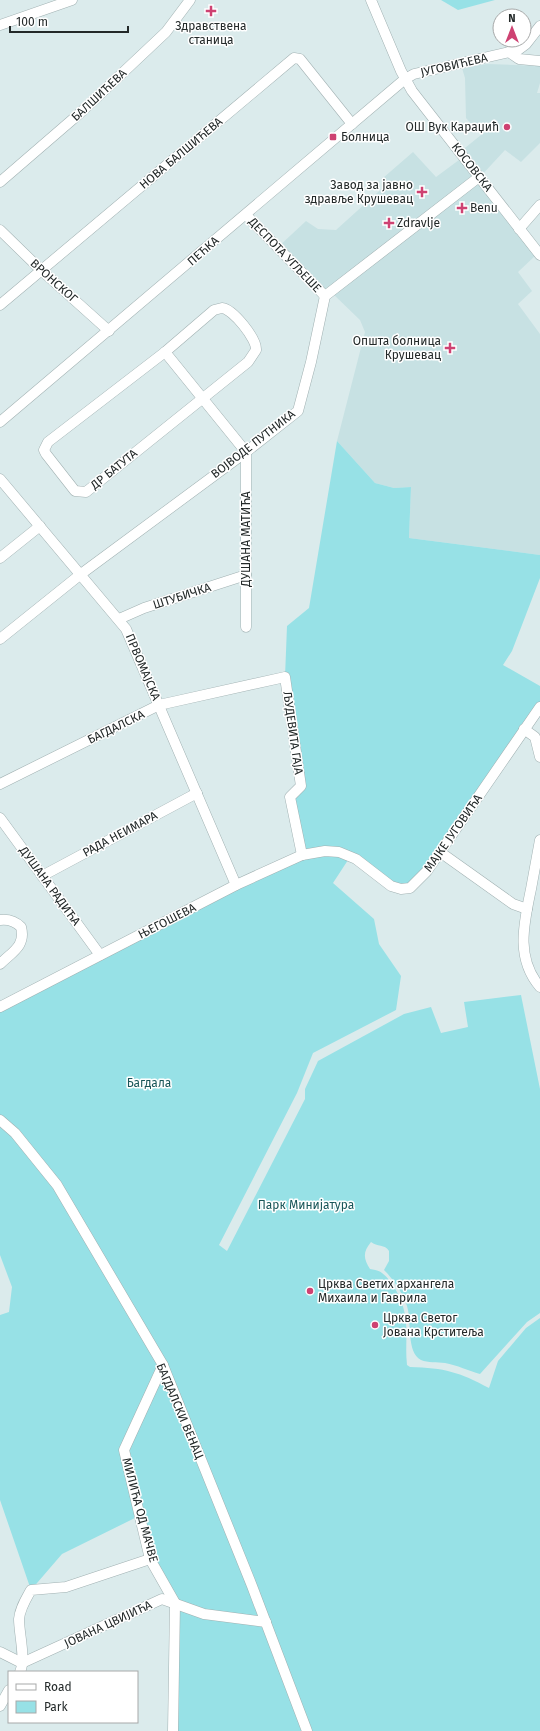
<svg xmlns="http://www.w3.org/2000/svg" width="540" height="1731" font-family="'Fira Sans',sans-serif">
  <rect width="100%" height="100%" fill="#dbebec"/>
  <!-- built -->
  <polygon fill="#c7e1e3" points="487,64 540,66 540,83 537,93 540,93 540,143 521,162 505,150 480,177 536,255 518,272 532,291 518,304 540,334 540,555 409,538 411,487 394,488 375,483 337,441 365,332 360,320 331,292 325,296 277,248 306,221 318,229 336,230 388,183 383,178 413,152 436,177 463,157 460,152 481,135 466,118 465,78 462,68"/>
  <!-- green -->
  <g fill="#97e1e6">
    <polygon points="441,0 495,0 458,10"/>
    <path d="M337,441L375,483L394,488L411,487L409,538L540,555V578L512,651L503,665L540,686V706L427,871L400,889L350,857L333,883L374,919L379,944L401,976L396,1010L313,1053L297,1093L219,1245L227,1251L305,1099V1089L318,1061L404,1014L431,1007L441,1033L468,1027L464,1002L521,995L540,1089V1313L527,1322L480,1374C469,1371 457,1365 445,1363C437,1362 428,1363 421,1360C406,1352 412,1322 407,1306C402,1292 394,1280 384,1270L389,1261V1251C385,1244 377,1247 371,1242C363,1252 363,1258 370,1269C374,1270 378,1270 382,1273C393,1281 403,1301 405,1315C408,1331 405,1348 407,1365L410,1367C445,1368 459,1372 489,1388L498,1361L526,1328L540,1318V1731H173L175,1603L150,1559L139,1516L62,1554L31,1590L0,1500V1315L9,1312L12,1287L0,1255V1007L302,855L290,797L301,786L285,677L287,626L309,608Z"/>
  </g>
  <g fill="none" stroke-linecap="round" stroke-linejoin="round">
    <defs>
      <g id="minor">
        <polyline points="371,0 401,71 412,91 540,255"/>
        <polyline points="0,25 72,0"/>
        <polyline points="509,52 519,59 540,61"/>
        <polyline points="0,182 80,113 166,32 190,0"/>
        <polyline points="246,215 325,296"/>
        <polyline points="519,229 540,205"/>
        <polyline points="0,230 41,270 109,331"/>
        <polyline points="0,305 294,58 300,59 352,124"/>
        <path d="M222,308C233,309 257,339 256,350L248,362L86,492L75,491L46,454L44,450L48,442L165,352L214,310Z"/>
        <polyline points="165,352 246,452"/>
        <polyline points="0,422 405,79 414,74 518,50 526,44 540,26"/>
        <polyline points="0,479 126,629 236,885"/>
        <polyline points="0,558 40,526"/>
        <polyline points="119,619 144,608 246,575"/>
        <polyline points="246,627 246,452"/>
        <polyline points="0,639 81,574 246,452 298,411 311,362 325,296 479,177"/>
        <polyline points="524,729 535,737 540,757"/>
        <polyline points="0,784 159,705 285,677 301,786 290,797 302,855"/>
        <polyline points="0,818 100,955"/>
        <path d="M540,840C537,856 534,873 531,889C524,923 515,958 540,987"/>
        <polyline points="440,852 513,904 527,909"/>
        <polyline points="42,876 197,793"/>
        <path d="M0,920C8,919 15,921 21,927C26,946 12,952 0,964"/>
        <polyline points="0,1007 236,885 302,855 325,851 339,852 356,859 391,886 401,889 410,888 427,871 540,707"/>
        <polyline points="0,1120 15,1133 57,1185 163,1365 252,1586 307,1731"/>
        <polyline points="163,1365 124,1450 150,1559 175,1603 173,1731"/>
        <polyline points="0,1652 22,1663 162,1599 204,1614 266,1622"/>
        <path d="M20,1672C26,1659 19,1634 19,1619C20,1608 26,1599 31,1590L66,1587L150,1559"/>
        <polyline points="0,1706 9,1690"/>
      </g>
    </defs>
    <!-- minor casing -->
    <use href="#minor" stroke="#a1b1b2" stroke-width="11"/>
    <!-- minor -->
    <use href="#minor" stroke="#fff" stroke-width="10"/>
  </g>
  <!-- markers -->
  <g fill="#ce4272" stroke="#fff" stroke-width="1.5">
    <path d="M209 5h4v4h4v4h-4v4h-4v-4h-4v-4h4z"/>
    <circle cx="507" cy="127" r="4"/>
    <rect x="329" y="133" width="8" height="8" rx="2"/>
    <path d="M420 186h4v4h4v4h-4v4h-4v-4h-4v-4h4z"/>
    <path d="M460 202h4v4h4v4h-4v4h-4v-4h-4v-4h4z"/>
    <path d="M387 217h4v4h4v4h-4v4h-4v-4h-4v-4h4z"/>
    <path d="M448 342h4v4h4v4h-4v4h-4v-4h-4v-4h4z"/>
    <circle cx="310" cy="1291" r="4"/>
    <circle cx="375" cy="1325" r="4"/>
  </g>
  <g text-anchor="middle" stroke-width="3" stroke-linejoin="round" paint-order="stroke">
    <!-- poi labels -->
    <g font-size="12" fill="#232929" stroke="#fff" text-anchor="start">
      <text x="211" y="30" text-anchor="middle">Здравствена<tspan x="211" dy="14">станица</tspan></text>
      <text x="499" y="131" text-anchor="end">ОШ Вук Караџић</text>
      <text x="341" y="141">Болница</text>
      <text x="413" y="189" text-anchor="end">Завод за јавно<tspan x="413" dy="14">здравље Крушевац</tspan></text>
      <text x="470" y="212">Benu</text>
      <text x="397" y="227">Zdravlje</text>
      <text x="441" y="345" text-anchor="end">Општа болница<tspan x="441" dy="14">Крушевац</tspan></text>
      <text x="318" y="1288">Црква Светих архангела<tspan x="318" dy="14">Михаила и Гаврила</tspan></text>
      <text x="383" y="1322">Црква Светог<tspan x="383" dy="14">Јована Крститеља</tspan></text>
    </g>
    <!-- street labels -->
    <g font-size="12" fill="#232929" stroke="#fff">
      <text transform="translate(454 65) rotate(-13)" y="4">ЈУГОВИЋЕВА</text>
      <text transform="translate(99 95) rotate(-43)" y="4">БАЛШИЋЕВА</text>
      <text transform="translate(181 153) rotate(-40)" y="4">НОВА БАЛШИЋЕВА</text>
      <text transform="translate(472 167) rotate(52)" y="4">КОСОВСКА</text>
      <text transform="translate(203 251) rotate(-41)" y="4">ПЕЋКА</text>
      <text transform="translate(285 255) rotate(46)" y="4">ДЕСПОТА УГЉЕШЕ</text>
      <text transform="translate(54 281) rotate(42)" y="4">ВРОНСКОГ</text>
      <text transform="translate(253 444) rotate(-38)" y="4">ВОЈВОДЕ ПУТНИКА</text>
      <text transform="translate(114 469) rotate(-39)" y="4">ДР БАТУТА</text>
      <text transform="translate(246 539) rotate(-90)" y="4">ДУШАНА МАТИЋА</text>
      <text transform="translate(182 596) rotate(-18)" y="4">ШТУБИЧКА</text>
      <text transform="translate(143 667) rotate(67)" y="4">ПРВОМАЈСКА</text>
      <text transform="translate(116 727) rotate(-26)" y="4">БАГДАЛСКА</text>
      <text transform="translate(293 733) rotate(82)" y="4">ЉУДЕВИТА ГАЈА</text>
      <text transform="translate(453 833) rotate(-55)" y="4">МАЈКЕ ЈУГОВИЋА</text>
      <text transform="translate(120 834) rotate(-28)" y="4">РАДА НЕИМАРА</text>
      <text transform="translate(50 886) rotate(54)" y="4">ДУШАНА РАДИЋА</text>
      <text transform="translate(167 921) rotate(-27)" y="4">ЊЕГОШЕВА</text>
      <text transform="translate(180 1411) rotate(67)" y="4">БАГДАЛСКИ ВЕНАЦ</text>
      <text transform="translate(140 1510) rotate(75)" y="4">МИЛИЋА ОД МАЧВЕ</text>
      <text transform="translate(108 1624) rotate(-25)" y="4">ЈОВАНА ЦВИЈИЋА</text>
    </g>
    <!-- park labels -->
    <g font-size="12" fill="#185659" stroke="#fff">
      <text x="149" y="1087">Багдала</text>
      <text x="306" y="1209">Парк Минијатура</text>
    </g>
  </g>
  <!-- legend -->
  <rect x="8" y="1671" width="130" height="52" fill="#ffffff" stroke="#a7a9a9"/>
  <rect x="16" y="1684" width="20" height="6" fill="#ffffff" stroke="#a7a9a9"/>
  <text x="44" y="1691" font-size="12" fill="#232929">Road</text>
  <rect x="16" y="1701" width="20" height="12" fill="#97e1e6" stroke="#a7a9a9"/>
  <text x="44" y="1711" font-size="12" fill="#232929">Park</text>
  <!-- north arrow -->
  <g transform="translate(512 28)"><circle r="19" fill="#ffffff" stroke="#a7a9a9"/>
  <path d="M0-3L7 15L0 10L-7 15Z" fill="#ce4272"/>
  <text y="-6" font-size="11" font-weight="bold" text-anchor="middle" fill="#232929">N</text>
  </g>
  <!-- scale -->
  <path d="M10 26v6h118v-6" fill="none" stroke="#232929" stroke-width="2"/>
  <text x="16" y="26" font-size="12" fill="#232929" stroke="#ffffff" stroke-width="3" paint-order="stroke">100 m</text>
</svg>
